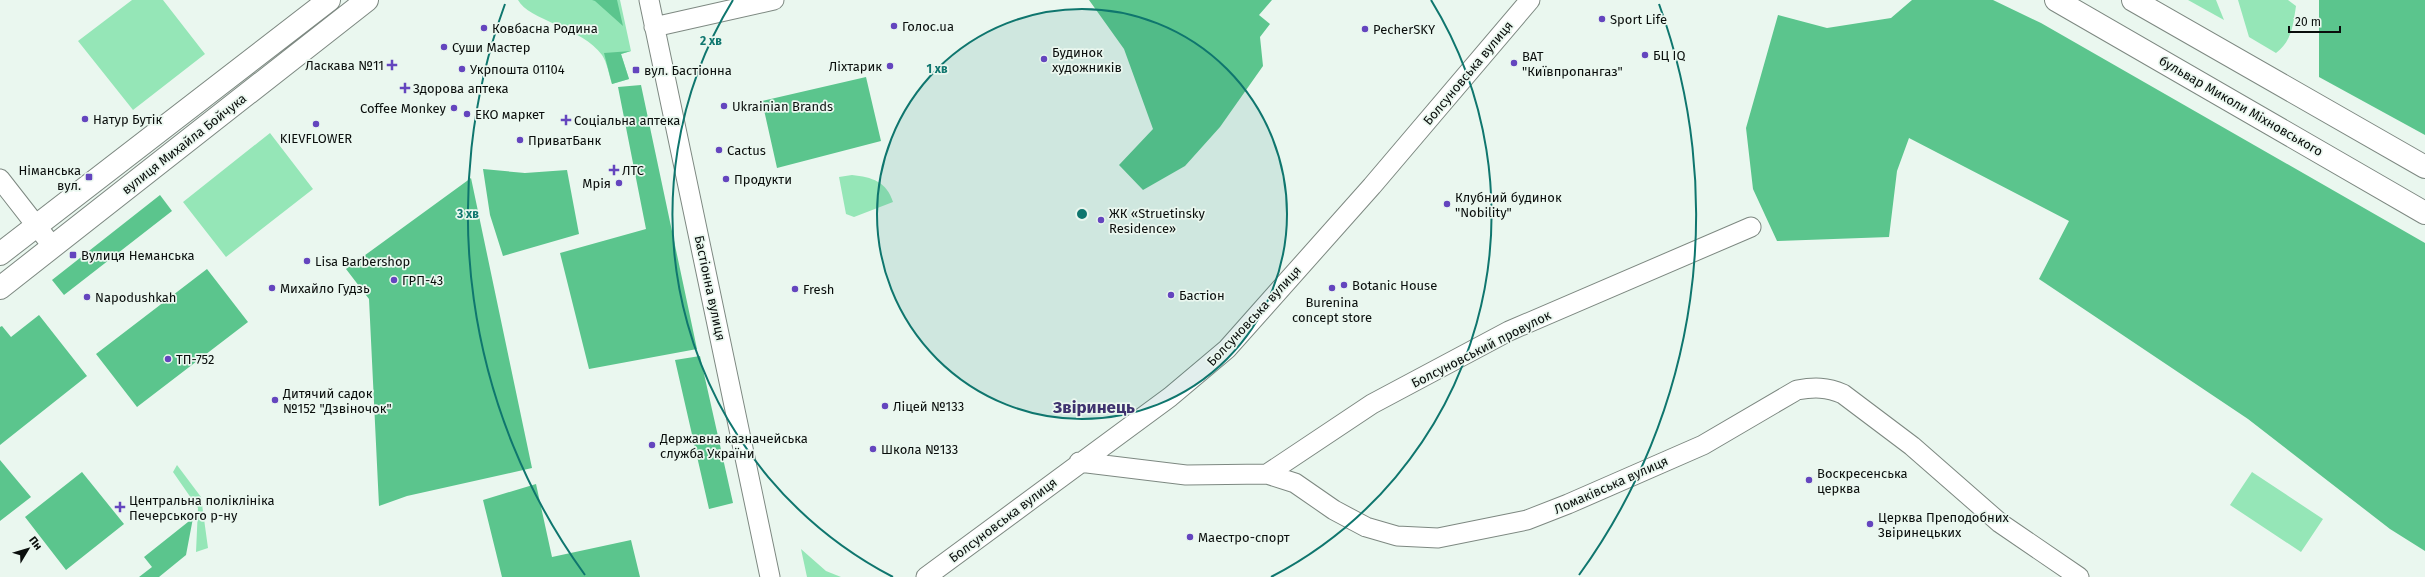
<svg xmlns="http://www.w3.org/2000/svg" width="2425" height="577" font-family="'Fira Sans',sans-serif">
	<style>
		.green { fill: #95e6b7 }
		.forest { fill: #5bc58d }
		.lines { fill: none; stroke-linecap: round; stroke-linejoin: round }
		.minor-casing { stroke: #7d8881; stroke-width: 21 }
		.major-casing { stroke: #7d8881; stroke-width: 24 }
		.highway-casing { stroke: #7d8881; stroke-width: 24 }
		.minor { stroke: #fff; stroke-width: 19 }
		.major { stroke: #fff; stroke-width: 22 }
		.highway { stroke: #fff; stroke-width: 22 }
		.ring { fill: none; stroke: #0f766e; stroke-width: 2 }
		.poi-dot { fill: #6445be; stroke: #eaf7ef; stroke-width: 1.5 }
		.labels { text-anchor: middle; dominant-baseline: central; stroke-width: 3.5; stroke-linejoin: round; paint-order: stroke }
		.poi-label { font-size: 13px; fill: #0a0e0c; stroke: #eaf7ef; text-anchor: start }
		.street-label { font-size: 13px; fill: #0a0e0c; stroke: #eaf7ef }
		.district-label { font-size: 17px; font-weight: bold; fill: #3e326e; stroke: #eaf7ef }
		.centre { fill: #0f766e; stroke: #eaf7ef; stroke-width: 2 }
		.ring-label { font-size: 12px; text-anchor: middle; font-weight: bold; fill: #0f766e; stroke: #eaf7ef; stroke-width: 3.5; stroke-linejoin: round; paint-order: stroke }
	</style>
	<rect width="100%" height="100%" fill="#eaf7ef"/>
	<path class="green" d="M 132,0 L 163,0 L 205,54 L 133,110 L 78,41 Z
		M 518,0 L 620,0 L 631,51 L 621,54 L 629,79 L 612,84 C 609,75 607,62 602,55 C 583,28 528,20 518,0 Z
		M 2188,0 L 2216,0 L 2224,20 Z
		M 2238,0 L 2288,0 L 2296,6 C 2293,25 2292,41 2276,53 L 2249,37 Z
		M 270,133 L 313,189 L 226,257 L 183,202 Z
		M 852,175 C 872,177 887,182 893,202 L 854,217 L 846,214 L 839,177 Z
		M 177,465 L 201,497 L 208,548 L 196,552 L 198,508 L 173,472 Z
		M 2252,472 L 2323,519 L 2301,552 L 2230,505 Z
		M 801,549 L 826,571 L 841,577 L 807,577 Z"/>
	<path class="forest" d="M 592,0 L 617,0 L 623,26 L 595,1 Z
		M 1089,0 L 1272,0 L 1259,15 L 1270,24 L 1260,37 L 1263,66 L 1220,127 L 1185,166 L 1143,190 L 1119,165 L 1153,129 L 1124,49 Z
		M 1912,0 L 1993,0 L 2041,23 L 2425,243 L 2425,551 L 2390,529 L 2248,419 L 2039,279 L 2069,221 L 1909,138 L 1897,171 L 1889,237 L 1777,241 L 1753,189 L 1746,128 L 1778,15 L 1827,28 L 1891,18 Z
		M 2319,0 L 2425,0 L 2425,135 L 2319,77 Z
		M 631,51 L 621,54 L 629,79 L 612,84 L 604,53 Z
		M 866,77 L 881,141 L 777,168 L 762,101 Z
		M 641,85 L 697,349 L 589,369 L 560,253 L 646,229 L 618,87 Z
		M 483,169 L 525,173 L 567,170 L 579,234 L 503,256 L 490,215 Z
		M 471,178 L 532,468 L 407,496 L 379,506 L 369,299 L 346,269 Z
		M 160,195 L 172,211 L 64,295 L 52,280 Z
		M 207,269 L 248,322 L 137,407 L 96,354 Z
		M 39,315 L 87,376 L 0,445 L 0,327 L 2,326 L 11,337 Z
		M 700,356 L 733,503 L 709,509 L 675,360 Z
		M 0,460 L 31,497 L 0,521 Z
		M 82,472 L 124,524 L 66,570 L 25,517 Z
		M 536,484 L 552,557 L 631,540 L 640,577 L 502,577 L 483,500 Z
		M 193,518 L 186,555 L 159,577 L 139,577 L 152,567 L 144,557 Z"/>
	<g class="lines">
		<defs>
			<path id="minor" d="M 649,0 L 770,577
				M 654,27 L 774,0
				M 0,179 L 53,247
				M 1079,462 L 1186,475 L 1267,474 L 1295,483 L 1334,510 L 1366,527 L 1397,536 L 1438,538 L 1527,520 L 1568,504 L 1703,445 L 1797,390 C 1814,387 1827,387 1843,394 L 1912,446 L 2000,523 L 2079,577
				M 1267,474 L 1372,404 L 1509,331 L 1751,227
				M 926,577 L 1170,397 L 1227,349 L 1372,186 L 1530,0"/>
			<path id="major" d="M 0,254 L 329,0
				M 0,288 L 367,0"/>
			<path id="highway" d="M 2056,0 L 2425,213
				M 2133,0 L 2425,167"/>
		</defs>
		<use href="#minor" class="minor-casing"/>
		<use href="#major" class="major-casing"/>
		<use href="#highway" class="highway-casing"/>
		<use href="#minor" class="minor"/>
		<use href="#major" class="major"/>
		<use href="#highway" class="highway"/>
	</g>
	<circle cx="1082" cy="214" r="205" fill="#0f766e" fill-opacity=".12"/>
	<g class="ring">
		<circle cx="1082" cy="214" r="205"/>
		<path d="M893 577A409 409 0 0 1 733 0M1431 0A409 409 0 0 1 1271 577"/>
		<path d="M585 575A614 614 0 0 1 505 4M1659 4A614 614 0 0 1 1579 575"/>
	</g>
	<g class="poi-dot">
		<circle cx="1602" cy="19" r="4"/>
		<circle cx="894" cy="26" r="4"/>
		<circle cx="484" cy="28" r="4"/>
		<circle cx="1365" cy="29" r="4"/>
		<circle cx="444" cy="47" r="4"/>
		<circle cx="1645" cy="55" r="4"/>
		<circle cx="1044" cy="59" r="4"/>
		<circle cx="1514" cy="63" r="4"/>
		<path d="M390 59h4v4h4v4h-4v4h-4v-4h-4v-4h4z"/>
		<circle cx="890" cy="66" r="4"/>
		<circle cx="462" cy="69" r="4"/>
		<rect x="632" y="66" width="8" height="8" rx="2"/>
		<path d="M403 82h4v4h4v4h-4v4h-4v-4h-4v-4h4z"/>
		<circle cx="724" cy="106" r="4"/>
		<circle cx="454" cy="108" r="4"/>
		<circle cx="467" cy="114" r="4"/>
		<circle cx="85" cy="119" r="4"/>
		<path d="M564 114h4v4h4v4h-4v4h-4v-4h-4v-4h4z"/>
		<circle cx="316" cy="124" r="4"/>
		<circle cx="520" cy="140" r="4"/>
		<circle cx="719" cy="150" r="4"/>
		<path d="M612 164h4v4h4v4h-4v4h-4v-4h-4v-4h4z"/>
		<rect x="85" y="173" width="8" height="8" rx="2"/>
		<circle cx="726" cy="179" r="4"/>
		<circle cx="619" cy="183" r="4"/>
		<circle cx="1447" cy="204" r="4"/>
		<circle cx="1101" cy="220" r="4"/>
		<rect x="69" y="251" width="8" height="8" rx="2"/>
		<circle cx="307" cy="261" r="4"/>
		<circle cx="394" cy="280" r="4"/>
		<circle cx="1344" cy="285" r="4"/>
		<circle cx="272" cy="288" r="4"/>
		<circle cx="1332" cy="288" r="4"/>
		<circle cx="795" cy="289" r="4"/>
		<circle cx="1171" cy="295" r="4"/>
		<circle cx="87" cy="297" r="4"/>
		<circle cx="168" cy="359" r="4"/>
		<circle cx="275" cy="400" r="4"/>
		<circle cx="885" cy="406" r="4"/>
		<circle cx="652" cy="445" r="4"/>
		<circle cx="873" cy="449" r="4"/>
		<circle cx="1809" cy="480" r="4"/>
		<path d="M118 501h4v4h4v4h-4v4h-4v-4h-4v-4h4z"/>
		<circle cx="1870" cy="524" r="4"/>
		<circle cx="1190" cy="537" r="4"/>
	</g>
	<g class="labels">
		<g class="poi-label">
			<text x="1610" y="19">Sport Life</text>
			<text x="902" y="26">Голос.ua</text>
			<text x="492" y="28">Ковбасна Родина</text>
			<text x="1373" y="29">PecherSKY</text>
			<text x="452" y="47">Суши Мастер</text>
			<text x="1052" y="52">Будинок<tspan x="1052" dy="15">художників</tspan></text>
			<text x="1653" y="55">БЦ IQ</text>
			<text x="1522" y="56">ВАТ<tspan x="1522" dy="15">"Київпропангаз"</tspan></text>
			<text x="384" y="65" text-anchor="end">Ласкава №11</text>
			<text x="882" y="66" text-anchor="end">Ліхтарик</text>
			<text x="470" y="69">Укрпошта 01104</text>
			<text x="644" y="70">вул. Бастіонна</text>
			<text x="413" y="88">Здорова аптека</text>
			<text x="732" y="106">Ukrainian Brands</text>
			<text x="446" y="108" text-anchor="end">Coffee Monkey</text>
			<text x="475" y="114">ЕКО маркет</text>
			<text x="93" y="119">Натур Бутік</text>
			<text x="574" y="120">Соціальна аптека</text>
			<text x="316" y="138" text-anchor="middle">KIEVFLOWER</text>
			<text x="528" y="140">ПриватБанк</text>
			<text x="727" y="150">Cactus</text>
			<text x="81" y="170" text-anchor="end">Німанська<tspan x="81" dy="15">вул.</tspan></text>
			<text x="622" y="170">ЛТС</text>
			<text x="734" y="179">Продукти</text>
			<text x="611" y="183" text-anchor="end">Мрія</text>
			<text x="1455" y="197">Клубний будинок<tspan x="1455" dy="15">"Nobility"</tspan></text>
			<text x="1109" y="213">ЖК «Struetinsky<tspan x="1109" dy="15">Residence»</tspan></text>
			<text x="81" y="255">Вулиця Неманська</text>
			<text x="315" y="261">Lisa Barbershop</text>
			<text x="402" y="280">ГРП-43</text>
			<text x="1352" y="285">Botanic House</text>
			<text x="280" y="288">Михайло Гудзь</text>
			<text x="803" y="289">Fresh</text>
			<text x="1179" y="295">Бастіон</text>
			<text x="95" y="297">Napodushkah</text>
			<text x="1332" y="302" text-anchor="middle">Burenina<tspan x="1332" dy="15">concept store</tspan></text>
			<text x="176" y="359">ТП-752</text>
			<text x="283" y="393">Дитячий садок<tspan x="283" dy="15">№152 "Дзвіночок"</tspan></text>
			<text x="893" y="406">Ліцей №133</text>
			<text x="660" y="438">Державна казначейська<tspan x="660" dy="15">служба України</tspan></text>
			<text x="881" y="449">Школа №133</text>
			<text x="1817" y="473">Воскресенська<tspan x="1817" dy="15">церква</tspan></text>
			<text x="129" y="500">Центральна поліклініка<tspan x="129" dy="15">Печерського р-ну</tspan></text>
			<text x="1878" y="517">Церква Преподобних<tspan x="1878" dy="15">Звіринецьких</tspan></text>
			<text x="1198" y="537">Маестро-спорт</text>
		</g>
		<g class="street-label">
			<text transform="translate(1468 73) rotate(-50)">Болсуновська вулиця</text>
			<text transform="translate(2241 106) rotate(30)">бульвар Миколи Міхновського</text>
			<text transform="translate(184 144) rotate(-38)">вулиця Михайла Бойчука</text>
			<text transform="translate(710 288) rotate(78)">Бастіонна вулиця</text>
			<text transform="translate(1254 316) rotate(-47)">Болсуновська вулиця</text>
			<text transform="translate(1481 349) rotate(-27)">Болсуновський провулок</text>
			<text transform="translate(1611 485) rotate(-24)">Ломаківська вулиця</text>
			<text transform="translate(1003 520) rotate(-37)">Болсуновська вулиця</text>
		</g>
		<g class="district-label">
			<text x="1094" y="407">Звіринець</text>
		</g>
	</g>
	<circle cx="1082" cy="214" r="6" class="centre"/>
	<g class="ring-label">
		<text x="711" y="45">2 хв</text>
		<text x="937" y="73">1 хв</text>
		<text x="468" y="218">3 хв</text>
	</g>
	<g transform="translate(28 549) rotate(52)" stroke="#eaf7ef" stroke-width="3" paint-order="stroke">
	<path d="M0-3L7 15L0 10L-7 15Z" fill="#0a0e0c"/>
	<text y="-6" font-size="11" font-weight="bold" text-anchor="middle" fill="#0a0e0c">Пн</text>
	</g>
	<path d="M2289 26v6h51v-6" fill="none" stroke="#0a0e0c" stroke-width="2"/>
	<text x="2295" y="26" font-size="12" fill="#0a0e0c" stroke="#eaf7ef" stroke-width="3" paint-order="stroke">20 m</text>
</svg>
